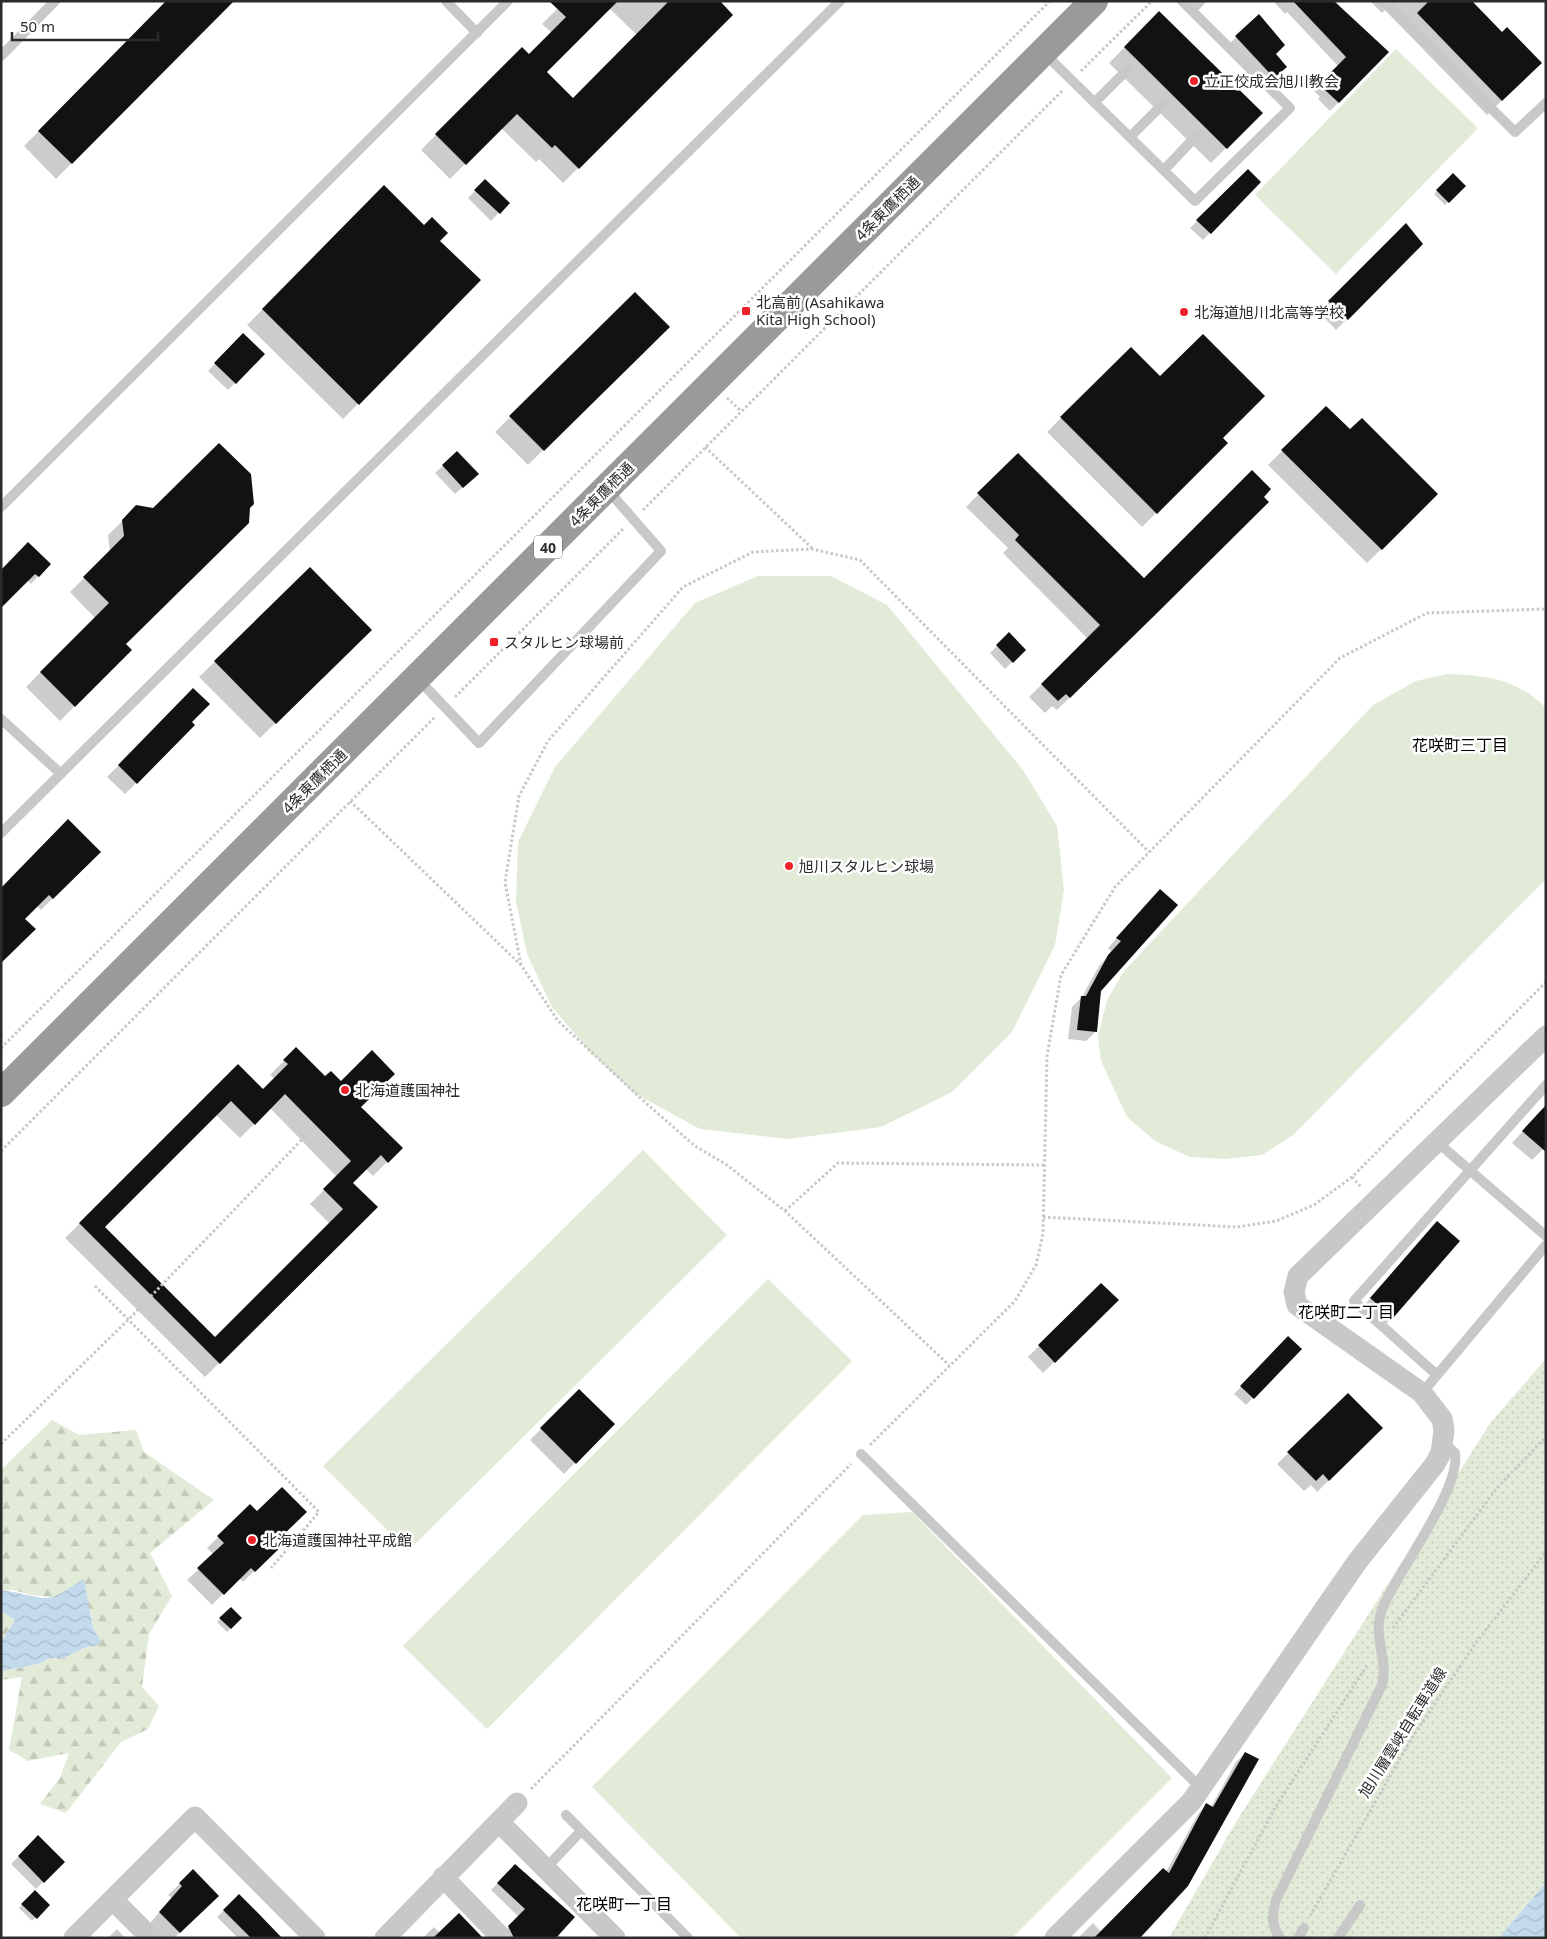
<svg xmlns="http://www.w3.org/2000/svg" width="1547" height="1939" font-family="'Noto Sans','Noto Sans JP',sans-serif">
	<style>
		.grass { fill: url(#grass-dots) }
		.forest { fill: url(#forest-firs) }
		.pitch { fill: #e1ebd7 }
		.water { fill: url(#water-waves) }
		.shadow { fill: #0003; fill-rule: evenodd }
		.building { fill: #121212; fill-rule: evenodd }
		.lines { fill: none; stroke-linecap: round; stroke-linejoin: round }
		.path { stroke: #c8c8c8; stroke-width: 3; stroke-dasharray: 2.5 2.5; stroke-linecap: butt }
		.service { stroke: #c8c8c8; stroke-width: 10 }
		.minor { stroke: #c8c8c8; stroke-width: 21 }
		.trunk { stroke: #9a9a9a; stroke-width: 28 }
		.poi-dot { fill: #ee2228; stroke: #fff; stroke-width: 2 }
		.labels { text-anchor: middle; dominant-baseline: central; stroke-width: 5; stroke-linejoin: round; paint-order: stroke }
		.shield { fill: #fff; stroke: #6b6b6b; stroke-width: 1 }
		.shield-label { font-size: 14px; font-weight: bold; fill: #2b2b2b }
		.poi-label { font-size: 15px; fill: #2b2b2b; stroke: #fff; text-anchor: start }
		.street-label { font-size: 15px; fill: #2b2b2b; stroke: #fff }
		.neighbourhood-label { font-size: 16px; fill: #000; stroke: #fff }
	</style>
	<defs>
		<pattern id="grass-dots" width="8" height="8" patternUnits="userSpaceOnUse" patternTransform="scale(1.25)"><rect width="8" height="8" fill="#e1ebd7"/><path d="M2 2h.1M6 6h.1" fill="none" stroke="#c1cab9" stroke-width="1.8" stroke-linecap="round"/></pattern>
		<pattern id="forest-firs" width="22" height="20" patternUnits="userSpaceOnUse" patternTransform="scale(1.25)"><rect width="22" height="20" fill="#e1ebd7"/><path d="M5 1l3.5 6h-7zM16 11l3.5 6h-7z" fill="#c1cab9"/></pattern>
		<pattern id="water-waves" width="16" height="10" patternUnits="userSpaceOnUse" patternTransform="scale(1.25)"><rect width="16" height="10" fill="#c2daec"/><path d="M0 5q4-4 8 0t8 0" fill="none" stroke="#a7bbcb"/></pattern>
	</defs>
	<rect width="100%" height="100%" fill="#fff"/>
	<path class="grass" d="M 1546,1359 L 1546,1882 L 1499,1938 L 1169,1938 L 1236,1822 L 1491,1422 Z"/>
	<path class="forest" d="M 52,1420 L 79,1435 L 136,1430 L 144,1452 L 214,1500 L 150,1553 L 172,1596 L 149,1634 L 142,1687 L 159,1706 L 148,1729 L 121,1742 L 66,1813 L 40,1804 L 60,1778 L 69,1753 L 28,1761 L 9,1750 L 22,1677 L 1,1680 L 1,1671 L 38,1664 L 50,1658 L 64,1658 L 86,1647 L 96,1646 L 100,1641 L 93,1628 L 91,1612 L 51,1597 L 31,1595 L 13,1590 L 1,1591 L 1,1470 Z
		M 1,1611 L 15,1620 L 1,1642 Z"/>
	<path class="pitch" d="M 1396,49 L 1478,128 L 1336,274 L 1255,195 Z
		M 758,576 L 831,576 L 887,605 L 1023,770 L 1057,826 L 1064,890 L 1055,945 L 1012,1032 L 952,1092 L 881,1127 L 788,1139 L 700,1129 L 634,1093 L 591,1053 L 552,1007 L 527,954 L 516,901 L 518,842 L 555,767 L 695,603 Z
		M 1447,674 C 1485,675 1518,679 1546,708 L 1546,879 L 1293,1135 L 1262,1155 L 1225,1159 L 1190,1157 L 1155,1141 L 1127,1117 L 1101,1061 L 1098,1036 L 1107,1000 L 1124,971 L 1373,705 L 1416,681 Z
		M 643,1150 L 727,1235 L 408,1551 L 323,1466 Z
		M 768,1279 L 852,1361 L 487,1729 L 403,1646 Z
		M 912,1512 L 1172,1778 L 1012,1938 L 741,1938 L 592,1787 L 863,1515 Z"/>
	<path class="water" d="M 84,1579 L 93,1628 L 101,1642 L 96,1646 L 86,1647 L 64,1658 L 50,1658 L 38,1664 L 1,1671 L 1,1642 L 15,1620 L 1,1611 L 1,1591 C 18,1590 37,1601 53,1597 C 63,1593 74,1585 84,1579 Z
		M 1546,1882 L 1546,1938 L 1499,1938 Z"/>
	<path class="shadow" d="M 168,1 L 233,1 L 56,179 L 24,146 Z
		M 565,1 L 718,1 L 732,15 L 563,183 L 539,159 L 536,162 L 501,128 L 450,179 L 421,150 L 522,48 L 529,56 L 552,33 L 542,24 ZM 609,8 L 638,36 L 573,100 L 545,72 Z
		M 1183,1 L 1207,1 L 1195,14 Z
		M 1275,1 L 1333,1 L 1388,52 L 1330,111 L 1318,99 L 1320,97 L 1314,91 L 1338,66 L 1287,12 L 1285,14 L 1275,3 Z
		M 1370,1 L 1470,1 L 1502,34 L 1540,63 L 1487,115 L 1385,10 L 1382,13 Z
		M 1159,13 L 1261,113 L 1211,163 L 1109,63 Z
		M 1259,16 L 1274,54 L 1279,73 L 1267,84 L 1230,43 Z
		M 1248,171 L 1259,182 L 1203,240 L 1190,228 Z
		M 1453,175 L 1464,186 L 1445,205 L 1434,194 Z
		M 485,181 L 508,203 L 491,221 L 468,198 Z
		M 384,187 L 479,280 L 343,419 L 247,325 Z
		M 1406,224 L 1422,244 L 1336,330 L 1319,312 Z
		M 635,294 L 668,327 L 528,465 L 495,432 Z
		M 243,335 L 263,354 L 228,390 L 208,371 Z
		M 1131,348 L 1226,443 L 1142,527 L 1047,432 Z
		M 1326,407 L 1350,431 L 1437,494 L 1367,563 L 1268,465 Z
		M 457,453 L 470,481 L 455,494 L 435,473 Z
		M 1018,455 L 1144,580 L 1262,497 L 1255,514 L 1057,710 L 1052,706 L 1045,713 L 1029,697 L 1088,639 L 1003,553 L 1008,548 L 966,507 Z
		M 137,507 L 124,644 L 130,650 L 60,721 L 26,687 L 95,618 L 70,592 L 110,552 L 108,535 Z
		M 49,564 L 31,584 L 27,580 L 1,571 Z
		M 310,569 L 370,630 L 260,738 L 199,677 Z
		M 1009,634 L 1024,650 L 1005,669 L 990,653 Z
		M 193,690 L 190,722 L 194,725 L 125,794 L 107,777 Z
		M 68,820 L 99,852 L 41,910 L 37,906 L 24,919 L 1,962 L 12,880 L 10,878 Z
		M 1150,900 L 1100,990 L 1095,1032 L 1086,1041 L 1068,1039 L 1072,1007 L 1082,997 L 1099,966 L 1112,952 L 1108,948 Z
		M 296,1049 L 401,1148 L 373,1176 L 366,1169 L 351,1183 L 376,1207 L 205,1377 L 65,1238 L 238,1066 L 263,1091 L 275,1079 L 270,1075 ZM 270,1108 L 337,1177 L 310,1204 L 330,1224 L 215,1339 L 103,1227 L 216,1115 L 240,1138 Z
		M 1546,1106 L 1546,1146 L 1532,1160 L 1512,1143 Z
		M 1437,1222 L 1392,1317 L 1381,1329 L 1360,1310 Z
		M 1101,1284 L 1117,1300 L 1043,1373 L 1028,1357 Z
		M 1288,1338 L 1300,1349 L 1246,1405 L 1234,1394 Z
		M 579,1391 L 613,1424 L 564,1474 L 530,1440 Z
		M 1348,1394 L 1382,1428 L 1317,1492 L 1311,1485 L 1304,1491 L 1277,1464 Z
		M 250,1506 L 284,1542 L 243,1582 L 239,1578 L 212,1605 L 187,1580 L 214,1555 L 207,1548 Z
		M 231,1609 L 240,1618 L 227,1632 L 217,1622 Z
		M 1245,1753 L 1138,1938 L 1078,1938 L 1093,1923 L 1101,1932 L 1166,1872 L 1198,1814 L 1206,1805 L 1211,1807 L 1236,1762 Z
		M 38,1837 L 63,1862 L 36,1889 L 11,1864 Z
		M 515,1865 L 558,1934 L 562,1938 L 513,1938 L 506,1930 L 519,1917 L 491,1890 Z
		M 193,1871 L 206,1907 L 174,1938 L 162,1938 L 149,1924 L 172,1898 L 168,1895 Z
		M 35,1892 L 49,1905 L 32,1921 L 19,1908 Z
		M 239,1896 L 279,1938 L 238,1938 L 217,1917 Z
		M 434,1927 L 440,1933 L 482,1938 L 423,1938 Z
		M 117,1929 L 125,1938 L 108,1938 Z"/>
	<path class="building" d="M 166,1 L 234,1 L 72,164 L 38,131 Z
		M 549,1 L 618,1 L 547,72 L 573,98 L 669,1 L 720,1 L 733,15 L 579,169 L 555,145 L 552,148 L 517,114 L 466,165 L 435,134 L 522,47 L 529,54 L 566,17 Z
		M 1293,1 L 1334,1 L 1389,52 L 1339,103 L 1325,90 L 1327,88 L 1321,82 L 1346,57 Z
		M 1429,1 L 1472,1 L 1502,32 L 1507,27 L 1542,63 L 1502,101 L 1417,13 Z
		M 1159,11 L 1263,113 L 1227,149 L 1124,47 Z
		M 1259,14 L 1285,45 L 1276,54 L 1287,67 L 1274,78 L 1235,36 Z
		M 1248,169 L 1261,182 L 1211,234 L 1196,220 Z
		M 1453,173 L 1466,186 L 1449,203 L 1436,190 Z
		M 485,179 L 510,203 L 500,214 L 474,190 Z
		M 384,185 L 424,225 L 432,217 L 448,233 L 440,241 L 481,280 L 359,405 L 262,309 Z
		M 1406,223 L 1423,244 L 1348,320 L 1328,301 Z
		M 635,292 L 670,327 L 544,451 L 509,416 Z
		M 243,333 L 265,354 L 236,384 L 214,363 Z
		M 1203,334 L 1265,396 L 1223,438 L 1228,443 L 1157,514 L 1060,417 L 1131,347 L 1160,376 Z
		M 1326,406 L 1350,429 L 1362,418 L 1438,494 L 1382,550 L 1281,450 Z
		M 219,443 L 251,474 L 254,504 L 250,508 L 249,523 L 126,644 L 132,650 L 75,707 L 40,672 L 109,603 L 83,577 L 124,536 L 122,520 L 136,505 L 153,508 Z
		M 457,451 L 479,474 L 463,488 L 442,465 Z
		M 1018,453 L 1144,578 L 1252,470 L 1271,489 L 1264,497 L 1269,502 L 1153,617 L 1070,698 L 1066,694 L 1058,701 L 1041,684 L 1100,625 L 1015,540 L 1019,535 L 977,493 Z
		M 28,542 L 51,564 L 39,577 L 35,574 L 1,608 L 1,570 Z
		M 310,567 L 372,630 L 276,724 L 214,661 Z
		M 1009,632 L 1026,650 L 1013,663 L 996,645 Z
		M 193,688 L 210,704 L 192,722 L 195,725 L 137,784 L 118,765 Z
		M 68,819 L 101,852 L 53,899 L 49,895 L 25,919 L 36,929 L 1,963 L 1,888 Z
		M 1160,889 L 1178,905 L 1101,991 L 1097,1032 L 1077,1030 L 1081,996 L 1086,996 L 1108,955 L 1121,941 L 1116,938 Z
		M 296,1047 L 325,1076 L 331,1071 L 341,1081 L 372,1050 L 395,1074 L 361,1107 L 403,1148 L 388,1163 L 381,1155 L 353,1183 L 378,1207 L 220,1364 L 79,1223 L 238,1064 L 263,1089 L 288,1064 L 283,1060 ZM 285,1094 L 351,1161 L 323,1189 L 343,1209 L 215,1337 L 105,1227 L 231,1101 L 255,1125 Z
		M 1546,1105 L 1546,1152 L 1522,1131 Z
		M 1437,1221 L 1460,1241 L 1393,1318 L 1370,1298 Z
		M 1101,1283 L 1119,1300 L 1055,1363 L 1038,1345 Z
		M 1288,1336 L 1302,1349 L 1254,1399 L 1240,1386 Z
		M 579,1389 L 615,1424 L 576,1464 L 540,1428 Z
		M 1348,1393 L 1383,1428 L 1329,1481 L 1323,1474 L 1316,1481 L 1287,1452 Z
		M 282,1487 L 307,1512 L 281,1537 L 286,1542 L 255,1572 L 251,1568 L 224,1595 L 197,1568 L 224,1543 L 217,1536 L 250,1504 L 257,1511 Z
		M 231,1607 L 242,1618 L 231,1629 L 219,1618 Z
		M 1245,1752 L 1259,1759 L 1188,1886 L 1140,1938 L 1094,1938 L 1163,1868 L 1169,1873 L 1206,1803 L 1213,1807 Z
		M 38,1835 L 65,1862 L 44,1883 L 18,1856 Z
		M 515,1864 L 575,1917 L 556,1938 L 514,1938 L 508,1926 L 525,1909 L 497,1883 Z
		M 193,1869 L 219,1896 L 180,1933 L 159,1912 L 182,1886 L 179,1883 Z
		M 35,1890 L 50,1905 L 37,1919 L 21,1904 Z
		M 239,1894 L 258,1913 L 282,1938 L 251,1938 L 223,1910 Z
		M 459,1913 L 483,1938 L 433,1938 Z"/>
	<g class="lines">
		<path class="path" d="M 1081,71 L 1152,1
			M 727,398 L 741,411
			M 705,447 L 812,548
			M 643,510 L 1063,90
			M 455,697 L 624,528
			M 350,801 L 521,965 L 558,1021 L 647,1104 L 695,1146 L 727,1165 L 785,1211 L 949,1365
			M 521,965 L 505,882 L 519,796 L 548,741 L 683,587 L 753,552 L 812,549 L 860,560 L 1149,852
			M 1,1048 L 1050,1
			M 1,1151 L 435,717
			M 1352,1177 L 1361,1187
			M 785,1211 L 838,1163 L 1046,1165
			M 1043,1217 L 1237,1227 L 1276,1221 L 1314,1205 L 1352,1177 L 1546,982
			M 95,1286 L 319,1512 L 271,1568
			M 1,1444 L 129,1319 L 316,1125
			M 870,1445 L 1015,1301 L 1036,1265 L 1043,1234 L 1047,1056 L 1061,975 L 1115,887 L 1340,658 L 1427,613 L 1546,609
			M 1393,1628 L 1497,1488 L 1546,1437
			M 531,1789 L 851,1464
			M 1310,1916 L 1412,1738 L 1475,1644 L 1546,1552
			M 1205,1938 L 1276,1806 L 1368,1664"/>
		<path class="service" d="M 446,1 L 477,33
			M 1383,1 L 1515,132 L 1546,103
			M 1044,53 L 1195,201 L 1290,108 L 1182,1
			M 1,56 L 55,1
			M 1095,102 L 1128,69
			M 1130,137 L 1165,102
			M 1164,170 L 1198,134
			M 1,507 L 508,1
			M 418,679 L 479,743 L 661,551 L 607,489
			M 1,719 L 61,774
			M 1,833 L 840,1
			M 1437,1142 L 1546,1236
			M 1437,1375 L 1354,1301 L 1546,1085
			M 1422,1393 L 1546,1245
			M 861,1454 L 1201,1788
			M 566,1815 L 688,1938
			M 546,1868 L 581,1831
			M 1280,1938 C 1271,1925 1272,1914 1276,1900 L 1382,1685 C 1389,1661 1371,1634 1383,1607 C 1398,1571 1461,1489 1455,1453 L 1443,1442
			M 1298,1938 L 1304,1928
			M 1338,1938 L 1360,1905"/>
		<path class="minor" d="M 499,1822 L 615,1938
			M 443,1877 L 502,1938
			M 113,1900 L 151,1938
			M 74,1938 L 195,1817 L 315,1938
			M 385,1938 L 517,1803
			M 1055,1938 L 1191,1802 L 1357,1562 L 1435,1464 L 1441,1453 L 1444,1430 L 1442,1419 L 1422,1393 L 1297,1305 L 1294,1292 L 1298,1276 L 1546,1036"/>
		<path class="trunk" d="M 1,1093 L 1094,1"/>
	</g>
	<g class="poi-dot">
		<circle cx="1194" cy="81" r="5"/>
		<rect x="741" y="306" width="10" height="10" rx="2.5"/>
		<circle cx="1184" cy="312" r="5"/>
		<rect x="489" y="637" width="10" height="10" rx="2.5"/>
		<circle cx="789" cy="866" r="5"/>
		<circle cx="345" cy="1090" r="5"/>
		<circle cx="252" cy="1540" r="5"/>
	</g>
	<g class="labels">
		<rect class="shield" x="534" y="535.5" width="28" height="23" rx="4"/>
		<g class="shield-label">
			<text x="548" y="547">40</text>
		</g>
		<g class="poi-label">
			<text x="1204" y="81">立正佼成会旭川教会</text>
			<text x="756" y="302">北高前 (Asahikawa<tspan x="756" dy="17">Kita High School)</tspan></text>
			<text x="1194" y="312">北海道旭川北高等学校</text>
			<text x="504" y="642">スタルヒン球場前</text>
			<text x="799" y="866">旭川スタルヒン球場</text>
			<text x="355" y="1090">北海道護国神社</text>
			<text x="262" y="1540">北海道護国神社平成館</text>
		</g>
		<g class="street-label">
			<text transform="translate(887 208) rotate(-45)">4条東鷹栖通</text>
			<text transform="translate(601 494) rotate(-45)">4条東鷹栖通</text>
			<text transform="translate(314 781) rotate(-45)">4条東鷹栖通</text>
			<text transform="translate(1402 1732) rotate(-58)">旭川層雲峡自転車道線</text>
		</g>
		<g class="neighbourhood-label">
			<text x="1460" y="745">花咲町三丁目</text>
			<text x="1346" y="1312">花咲町二丁目</text>
			<text x="624" y="1904">花咲町一丁目</text>
		</g>
	</g>
	<rect width="1547" height="1939" fill="none" stroke="#2b2b2b" stroke-width="5"/>
	<path d="M12 32v8h146v-8" fill="none" stroke="#2b2b2b" stroke-width="2.5"/>
	<text x="20" y="32" font-size="15" fill="#2b2b2b" stroke="#ffffff" stroke-width="4" paint-order="stroke">50 m</text>
</svg>
